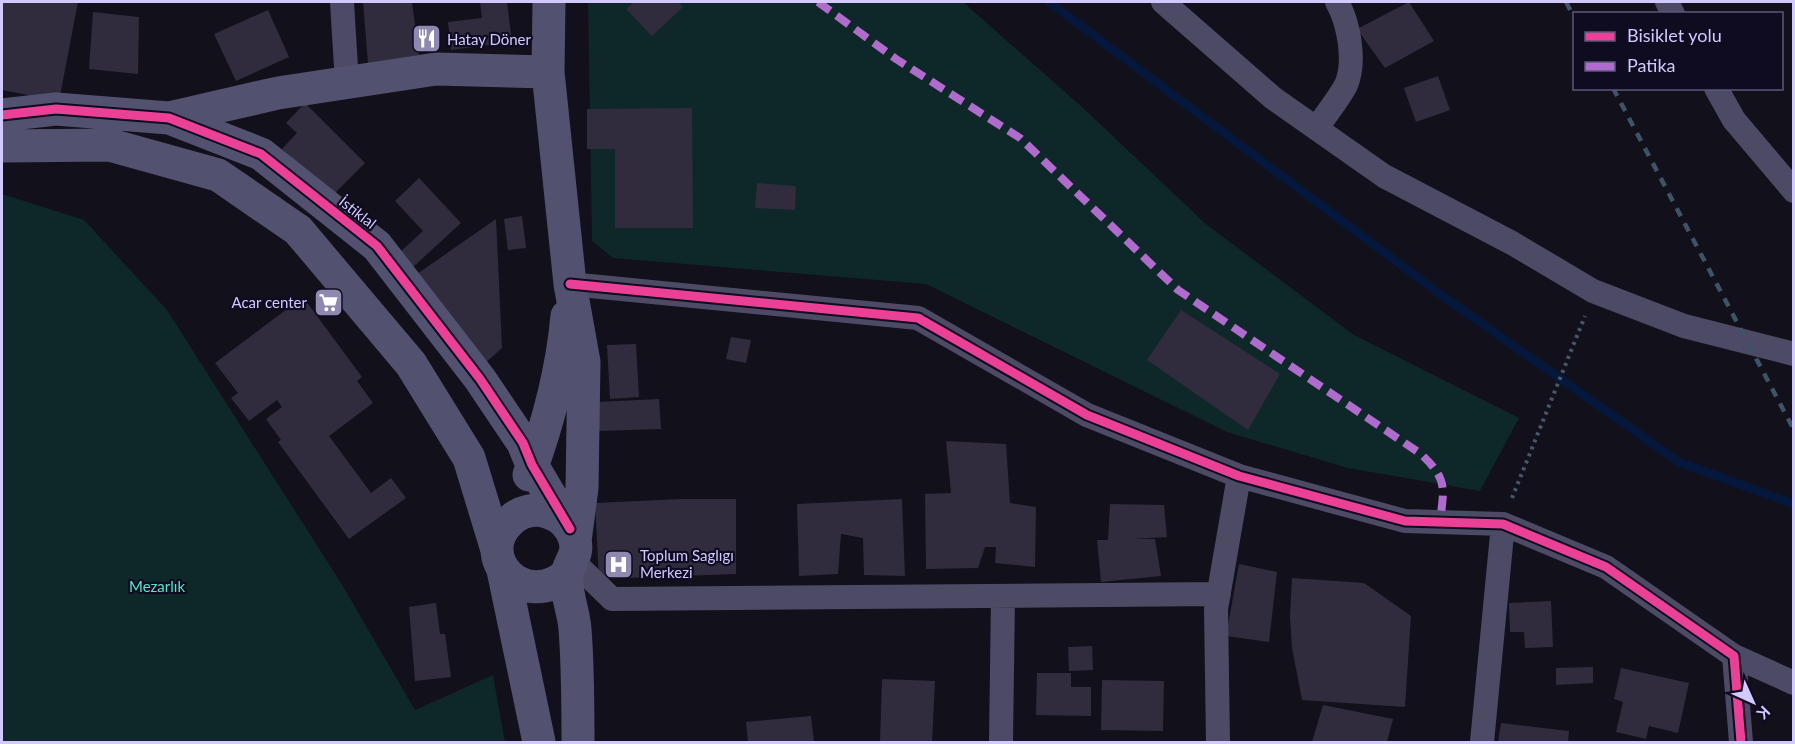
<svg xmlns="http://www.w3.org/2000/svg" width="1795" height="744" font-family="Lato,sans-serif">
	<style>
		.green { fill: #0e2729 }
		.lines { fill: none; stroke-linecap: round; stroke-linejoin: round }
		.stream { stroke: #06173c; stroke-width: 9 }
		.building { fill: #302c3e }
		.path { stroke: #485868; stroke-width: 4; stroke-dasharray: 3 4.5; stroke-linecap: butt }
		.street { stroke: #4c4a65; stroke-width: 24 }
		.secondary { stroke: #535170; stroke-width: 33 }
		.rail { stroke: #3f5366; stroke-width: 4.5; stroke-dasharray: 9 8; stroke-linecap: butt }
		.quiet { stroke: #b06ccc; stroke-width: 8; stroke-dasharray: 15 8; stroke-linecap: butt }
		.cycleway-casing { stroke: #0f0b20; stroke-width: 13 }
		.cycleway { stroke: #ea4096; stroke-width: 9 }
		.labels { text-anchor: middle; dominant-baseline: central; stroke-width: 4.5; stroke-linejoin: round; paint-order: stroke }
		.poi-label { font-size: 15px; fill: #d2caff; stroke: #0f0b20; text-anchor: start }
		.street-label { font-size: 15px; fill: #d2caff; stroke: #0f0b20 }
		.park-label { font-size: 15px; fill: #4de8c7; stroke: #0f0b20 }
	</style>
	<rect width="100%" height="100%" fill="#12101b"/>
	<path class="green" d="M 588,2 L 963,2 L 1082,107 L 1206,224 L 1354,335 L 1519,418 L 1480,491 L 1348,468 L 1227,432 L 926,284 L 613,258 L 592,241 Z
		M 2,194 L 84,220 L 167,310 L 341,583 L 415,710 L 493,675 L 505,742 L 2,742 Z"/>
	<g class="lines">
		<path class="stream" d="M 1049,2 L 1440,294 L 1679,462 L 1794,504"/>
	</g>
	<path class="building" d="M 2,2 L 78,2 L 59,101 L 2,90 Z
		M 363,2 L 412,2 L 419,55 L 368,63 Z
		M 480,2 L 507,2 L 512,42 L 451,50 L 448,22 L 482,18 Z
		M 634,2 L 678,2 L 683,7 L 652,36 L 626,9 Z
		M 1409,2 L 1434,41 L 1385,68 L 1357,29 Z
		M 268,10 L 289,57 L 236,81 L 214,34 Z
		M 93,12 L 139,17 L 138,74 L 89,69 Z
		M 1438,76 L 1450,110 L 1416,122 L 1404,88 Z
		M 305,103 L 365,163 L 331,197 L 282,149 L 297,133 L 286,123 Z
		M 692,108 L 693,228 L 615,228 L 615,149 L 587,149 L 587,109 Z
		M 419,178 L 461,223 L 412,268 L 399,253 L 423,231 L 395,201 Z
		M 757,183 L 796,186 L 795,210 L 755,208 Z
		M 522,216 L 526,248 L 508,250 L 504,219 Z
		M 496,219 L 502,348 L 484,364 L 417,274 Z
		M 303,297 L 362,377 L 357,381 L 373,403 L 329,436 L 371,493 L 391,478 L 406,498 L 349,539 L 278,442 L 281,440 L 266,419 L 282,407 L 277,400 L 249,421 L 231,398 L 238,393 L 215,363 Z
		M 1181,310 L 1280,374 L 1248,430 L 1147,360 Z
		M 731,337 L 751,340 L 746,363 L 726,359 Z
		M 636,344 L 639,397 L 610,399 L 607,345 Z
		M 659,399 L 661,429 L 599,431 L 597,402 Z
		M 946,441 L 1006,444 L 1010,503 L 1036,507 L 1035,567 L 995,563 L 996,547 L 985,547 L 978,568 L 926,569 L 925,494 L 951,493 Z
		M 682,499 L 736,499 L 736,574 L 599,579 L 595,503 Z
		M 902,499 L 905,576 L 864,575 L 863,538 L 841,534 L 838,574 L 799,576 L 797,504 Z
		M 1110,504 L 1164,505 L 1167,537 L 1132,539 L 1155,539 L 1161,576 L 1101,582 L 1097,540 L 1108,540 Z
		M 1239,564 L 1277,572 L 1269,642 L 1226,636 Z
		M 1292,578 L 1364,583 L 1411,616 L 1405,707 L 1302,700 L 1292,648 L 1290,617 Z
		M 1551,601 L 1553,647 L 1525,648 L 1524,632 L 1510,632 L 1509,603 Z
		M 436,603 L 440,634 L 445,634 L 451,677 L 415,681 L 409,607 Z
		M 1092,646 L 1093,670 L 1069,671 L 1068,647 Z
		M 1593,667 L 1593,683 L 1556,685 L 1556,668 Z
		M 1621,668 L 1689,683 L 1678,733 L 1649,726 L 1646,739 L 1616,732 L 1623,702 L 1614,699 Z
		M 1037,673 L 1071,673 L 1071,687 L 1091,687 L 1091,716 L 1036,715 Z
		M 882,679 L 935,681 L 932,742 L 880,742 Z
		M 1102,680 L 1164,681 L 1163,731 L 1101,730 Z
		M 1323,705 L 1393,719 L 1387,742 L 1312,742 Z
		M 811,716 L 814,742 L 748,742 L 746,722 Z
		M 1501,723 L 1569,731 L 1568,742 L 1498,742 Z"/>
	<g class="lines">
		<path class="path" d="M 1512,498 L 1585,316"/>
		<path class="street" d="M 342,2 L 347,84
			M 1163,2 L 1273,98 L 1384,176 L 1512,243 L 1593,291 L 1684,326 L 1794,354
			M 1667,2 L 1673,14
			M 1716,88 L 1734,120 L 1794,191
			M 1317,128 C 1326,114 1338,100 1346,85 C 1356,62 1349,23 1337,2
			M 570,284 L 918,318 L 1087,415 L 1239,476 L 1405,521 L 1503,524 L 1606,567 L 1734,656 L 1741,742
			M 574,562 L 612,599 L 1219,594
			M 1734,656 L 1794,683
			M 1001,742 L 1003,596
			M 1218,742 L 1216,609 L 1239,476
			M 1482,742 L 1503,524"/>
		<path class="secondary" d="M 549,2 L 548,72 L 570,284 L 584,362 L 582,488 L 575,541
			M 2,115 L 56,109 L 169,118 L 261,154 L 377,246 L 480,379 L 523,443 L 532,465 L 570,529
			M 169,118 L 278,93 L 436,69 L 548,72
			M 2,146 L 110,145 L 218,175 L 298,230 L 411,364 L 469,458 L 497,550
			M 529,475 C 548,424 562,370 567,316
			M 503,570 L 539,742
			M 567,574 C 525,612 472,557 510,521 C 532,500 567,512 575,540 C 579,556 568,563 567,575 C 565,592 574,612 575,629 C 578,667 578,705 578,742"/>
		<path class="rail" d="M 1566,2 L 1574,17
			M 1613,88 L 1794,430"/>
		<path class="quiet" d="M 818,2 L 896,59 L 1020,138 L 1178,290 L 1421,454 C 1448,480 1444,487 1440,522"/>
		<defs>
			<path id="cycleway" d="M 2,115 L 56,109 L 169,118 L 261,154 L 377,246 L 480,379 L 523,443 L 532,465 L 570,529
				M 570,284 L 918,318 L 1087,415 L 1239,476 L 1405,521 L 1503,524 L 1606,567 L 1734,656 L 1741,742"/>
		</defs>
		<use href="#cycleway" class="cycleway-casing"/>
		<use href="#cycleway" class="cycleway"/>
	</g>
	<defs>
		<symbol id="restaurant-square" viewBox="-11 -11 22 22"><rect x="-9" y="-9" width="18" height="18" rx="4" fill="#8f89af" stroke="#0f0b20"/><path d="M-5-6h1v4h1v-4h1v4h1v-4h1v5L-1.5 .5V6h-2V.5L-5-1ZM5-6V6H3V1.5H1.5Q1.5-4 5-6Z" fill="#fff"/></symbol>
		<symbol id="supermarket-square" viewBox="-11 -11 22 22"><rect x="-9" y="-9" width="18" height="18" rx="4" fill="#8f89af" stroke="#0f0b20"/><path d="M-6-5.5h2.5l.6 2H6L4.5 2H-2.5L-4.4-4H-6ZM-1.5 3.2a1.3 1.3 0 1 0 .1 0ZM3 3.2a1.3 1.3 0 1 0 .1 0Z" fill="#fff"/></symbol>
		<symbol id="hospital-square" viewBox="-11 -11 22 22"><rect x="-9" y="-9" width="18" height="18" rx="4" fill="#8f89af" stroke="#0f0b20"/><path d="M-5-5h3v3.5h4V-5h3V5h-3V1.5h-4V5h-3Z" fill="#fff"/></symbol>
	</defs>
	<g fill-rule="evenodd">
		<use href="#restaurant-square" x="410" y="22" width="33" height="33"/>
		<use href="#supermarket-square" x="312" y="286" width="33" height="33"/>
		<use href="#hospital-square" x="602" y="548" width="33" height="33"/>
	</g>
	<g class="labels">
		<g class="poi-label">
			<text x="447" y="39">Hatay Döner</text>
			<text x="307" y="302" text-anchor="end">Acar center</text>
			<text x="640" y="555">Toplum Saglıgı<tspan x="640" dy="17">Merkezi</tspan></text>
		</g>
		<g class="street-label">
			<text transform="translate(358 212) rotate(38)">İstiklal</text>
		</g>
		<g class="park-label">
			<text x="157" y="586">Mezarlık</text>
		</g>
	</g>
	<rect width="1795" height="744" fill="none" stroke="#d2caff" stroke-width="6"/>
	<rect x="1573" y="12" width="210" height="78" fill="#0f0b20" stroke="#5d5779" stroke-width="1.5"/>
	<rect x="1585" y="32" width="30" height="9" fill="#ea4096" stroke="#5d5779" stroke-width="1.5"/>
	<text x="1627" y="42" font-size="18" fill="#d2caff">Bisiklet yolu</text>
	<rect x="1585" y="62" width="30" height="9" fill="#b06ccc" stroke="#5d5779" stroke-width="1.5"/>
	<text x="1627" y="72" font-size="18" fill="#d2caff">Patika</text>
	<g transform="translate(1753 702) rotate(135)" stroke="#0f0b20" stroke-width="4.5" paint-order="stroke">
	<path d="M0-4.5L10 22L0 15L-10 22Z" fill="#d2caff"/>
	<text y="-9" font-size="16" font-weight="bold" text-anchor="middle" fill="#d2caff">K</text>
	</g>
</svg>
